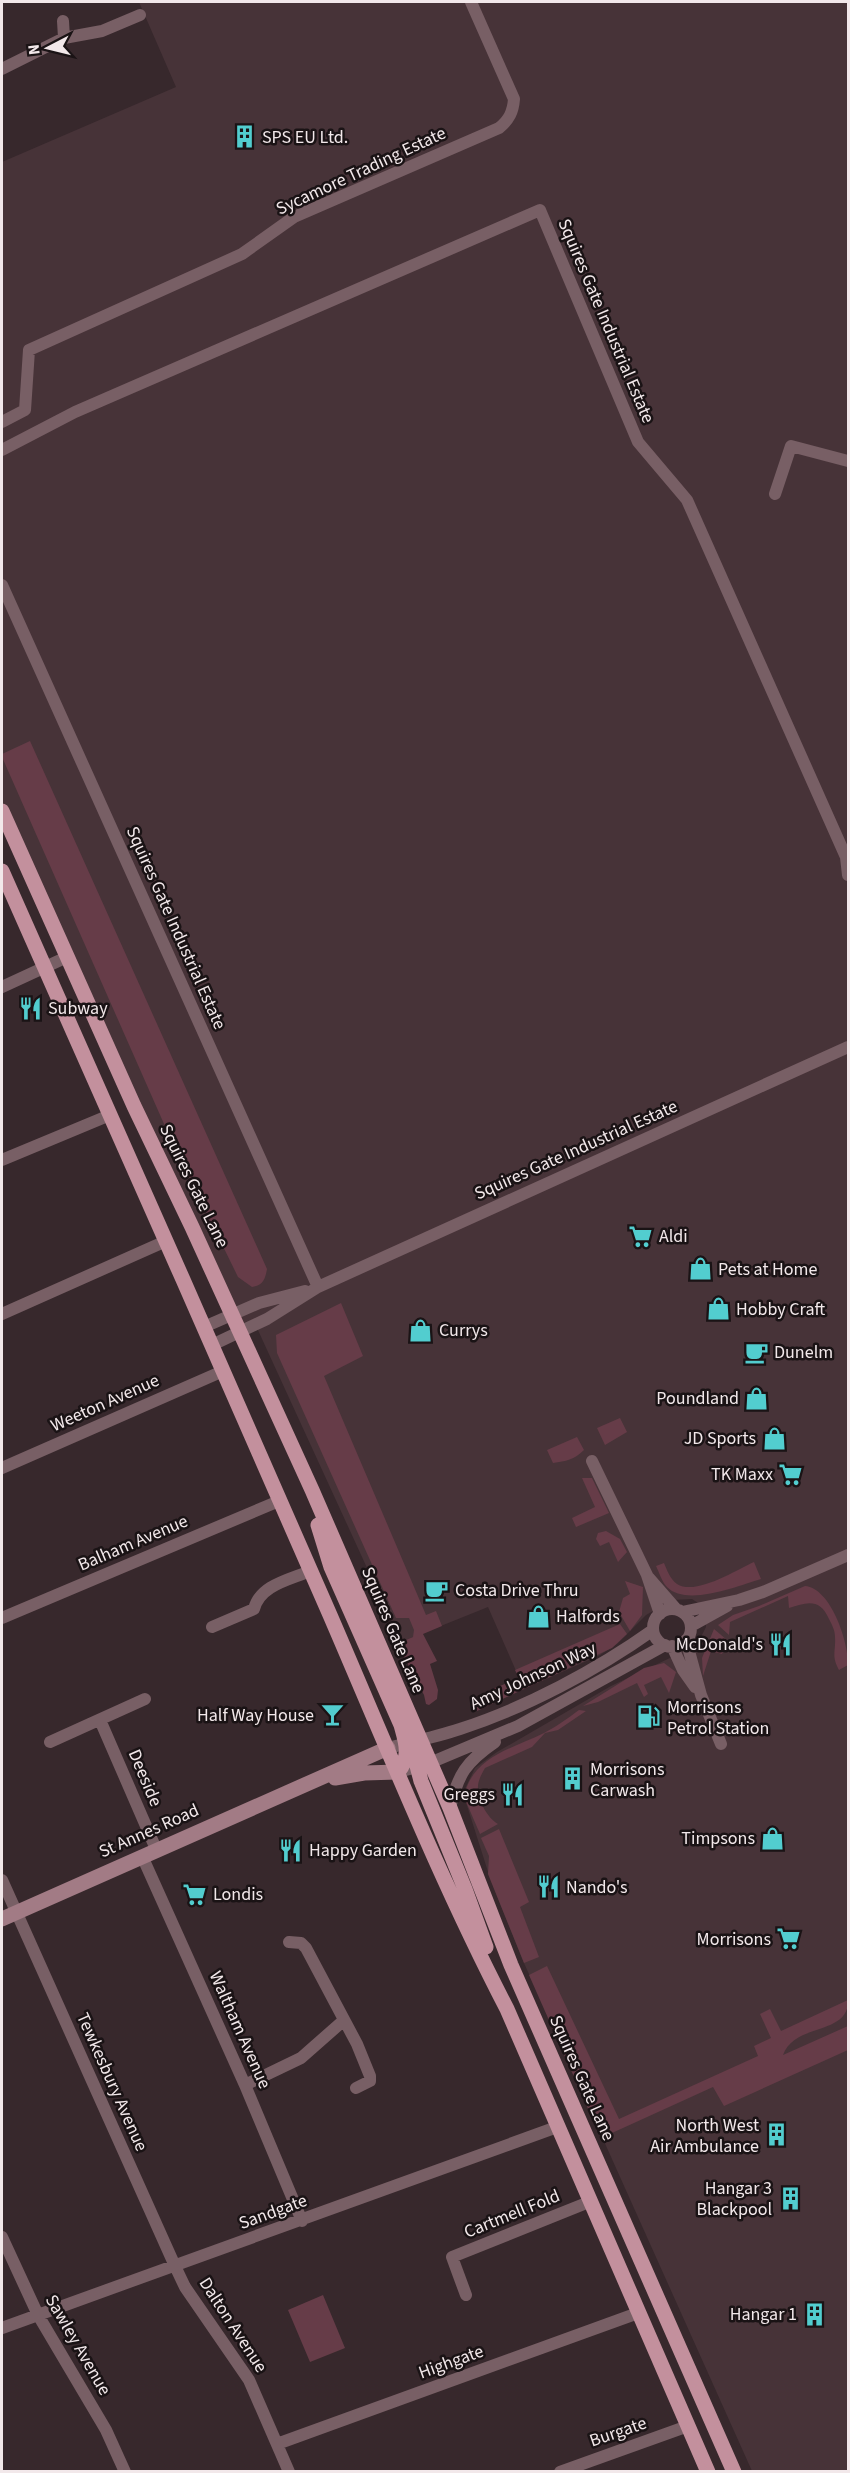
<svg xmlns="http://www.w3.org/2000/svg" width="850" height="2473" font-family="'Source Sans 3',sans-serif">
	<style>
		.built { fill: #473338 }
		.green { fill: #663c48 }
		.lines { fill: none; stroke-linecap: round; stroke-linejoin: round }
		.street { stroke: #785f65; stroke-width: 12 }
		.secondary { stroke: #a27b85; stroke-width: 15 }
		.primary { stroke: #c3909d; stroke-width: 15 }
		.labels { text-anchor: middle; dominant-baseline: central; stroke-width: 5; stroke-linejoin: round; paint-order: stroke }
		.poi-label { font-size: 18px; fill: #f2e8ea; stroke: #1a1315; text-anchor: start }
		.street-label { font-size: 18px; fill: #f2e8ea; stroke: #1a1315 }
	</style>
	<rect width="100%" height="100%" fill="#37282c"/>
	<path class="built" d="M 139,2 L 848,2 L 848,2471 L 752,2471 L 524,1963 L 490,1878 L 463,1793 L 475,1768 L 497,1752 L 611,1686 L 672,1657 L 699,1641 L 706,1627 L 704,1607 L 692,1599 L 673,1600 L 646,1615 L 617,1644 L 600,1655 L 524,1689 L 488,1607 L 401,1642 L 257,1328 L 241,1335 L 2,811 L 2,162 L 176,87 Z"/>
	<path class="green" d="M 30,741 L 267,1269 C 265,1280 263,1285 252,1287 L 238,1277 L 172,1142 L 2,757 L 2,754 Z
		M 341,1303 L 363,1356 L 324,1376 L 426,1615 L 436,1611 L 442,1626 L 423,1634 L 437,1661 L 430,1664 L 438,1690 L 437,1699 L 429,1705 L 426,1704 L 424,1695 L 400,1649 L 401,1642 L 413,1637 L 414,1630 L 409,1618 L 396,1618 L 277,1353 L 276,1335 Z
		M 620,1418 L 627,1432 L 605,1445 L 597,1428 Z
		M 577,1437 L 584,1450 C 574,1460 566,1461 553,1463 L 547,1450 Z
		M 582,1478 L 592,1478 L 609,1513 L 576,1527 L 572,1518 L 595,1507 Z
		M 606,1531 L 620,1539 L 627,1552 L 618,1562 L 609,1542 L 600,1546 L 596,1539 L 598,1533 Z
		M 754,1562 L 761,1579 C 738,1586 686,1607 667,1587 C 662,1582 659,1572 656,1566 L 664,1563 C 667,1570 670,1579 677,1584 C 696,1596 736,1570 754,1562 Z
		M 625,1581 L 643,1587 L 642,1615 L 630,1631 L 619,1612 L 623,1598 L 630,1594 Z
		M 805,1586 C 831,1588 849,1643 848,1665 L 839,1670 C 831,1655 836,1652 835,1637 C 835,1630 832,1625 829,1619 C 820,1598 807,1602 789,1608 L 788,1596 L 730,1622 L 729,1635 L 718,1625 L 733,1615 L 759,1606 Z
		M 620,1624 L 627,1634 L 612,1648 L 477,1711 L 474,1705 L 490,1697 L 488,1691 L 519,1678 L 515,1670 Z
		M 714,1629 L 727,1640 L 722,1654 L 711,1651 L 703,1676 L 702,1658 Z
		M 664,1663 L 676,1672 L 669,1693 L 661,1677 L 644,1685 L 648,1694 L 644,1697 L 637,1683 L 598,1702 L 583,1706 L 644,1668 Z
		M 579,1710 L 586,1711 L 558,1730 L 545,1733 L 532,1747 L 485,1768 C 482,1773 478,1781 478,1786 C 477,1799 487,1818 498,1824 L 480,1834 L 464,1797 C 472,1756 512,1749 544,1733 C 556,1727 568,1718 579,1710 Z
		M 499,1829 L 529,1902 L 520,1907 L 539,1957 L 524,1963 L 488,1874 L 489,1856 L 481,1838 Z
		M 547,1966 L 619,2119 L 758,2056 L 754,2046 L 771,2038 L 760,2014 L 770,2009 L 781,2031 L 848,2000 C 849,2036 795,2022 783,2055 L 848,2026 L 848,2050 L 724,2106 L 713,2087 L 601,2138 L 529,1975 Z
		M 323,2295 L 345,2348 L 310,2362 L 288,2310 Z"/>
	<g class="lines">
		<path class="street" d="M 63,21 L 64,38
			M 2,69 L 64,38 L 102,31 L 140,15
			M 2,422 L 25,410 L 29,350 L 242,254 L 294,217 L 499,128 C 509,120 513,112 514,99 L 471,2
			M 2,450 L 75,412 L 540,210 L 638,442 L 687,500 L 846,857 L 848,875
			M 775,494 L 791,446 L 848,461
			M 2,585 L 318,1287
			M 2,987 L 67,957
			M 2,1160 L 110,1115
			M 2,1314 L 166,1241
			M 204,1327 L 259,1303 L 305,1291
			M 212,1345 L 267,1319 L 318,1287 L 848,1047
			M 592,1461 L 647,1575 L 660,1614
			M 2,1468 L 223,1371
			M 649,1578 L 676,1609
			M653 1628a19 19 0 1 1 38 0a19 19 0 1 1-38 0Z
			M 682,1612 L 739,1600 L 763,1592 L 848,1555
			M 2,1618 L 279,1501
			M 691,1626 L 727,1606
			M 212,1627 L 254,1609 C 260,1585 289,1580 310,1571
			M 686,1640 L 701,1695 L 721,1744
			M 672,1646 L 683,1670 L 695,1687
			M 100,1720 L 156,1849
			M 50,1742 L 145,1699
			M 388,1748 C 412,1742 436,1737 460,1729 C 525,1708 597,1670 653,1630
			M 398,1772 L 425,1765 L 518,1726 L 665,1645
			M 450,1808 C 458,1774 466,1762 495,1742
			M 142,1856 L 245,2085 L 302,2221
			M 2,1880 L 175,2266 L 185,2287 L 249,2380 L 289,2472
			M 289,1942 L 301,1943 L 306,1948 L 357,2044 L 370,2076 L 370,2081 L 356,2088
			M 245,2085 L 301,2058 L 343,2021
			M 2,2237 L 38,2315 L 106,2430 L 125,2472
			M 466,2295 L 452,2257 L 589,2202
			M 2,2328 L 557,2127
			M 277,2444 L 638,2313
			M 560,2472 L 688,2426"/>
		<path class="secondary" d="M 335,1778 L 364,1773 L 398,1772
			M 2,1919 L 388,1748"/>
		<path class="primary" d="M 2,811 L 134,1106 L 192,1227 L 312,1490 L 450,1808 L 511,1965 L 734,2472
			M 2,871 C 113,1118 221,1367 330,1615 C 387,1747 441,1882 507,2009 L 708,2472
			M 318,1525 L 331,1567 L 401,1725 C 406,1743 411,1756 398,1772
			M 418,1745 L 415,1758 L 421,1781 L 465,1889 L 486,1947"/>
	</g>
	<defs>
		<symbol id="building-bare" viewBox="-9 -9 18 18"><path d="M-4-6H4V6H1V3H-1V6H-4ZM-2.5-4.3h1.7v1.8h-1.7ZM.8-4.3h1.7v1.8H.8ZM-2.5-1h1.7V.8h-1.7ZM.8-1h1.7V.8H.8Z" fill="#52cdcf" stroke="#1a1315" stroke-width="2.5" paint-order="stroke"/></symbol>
		<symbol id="restaurant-bare" viewBox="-9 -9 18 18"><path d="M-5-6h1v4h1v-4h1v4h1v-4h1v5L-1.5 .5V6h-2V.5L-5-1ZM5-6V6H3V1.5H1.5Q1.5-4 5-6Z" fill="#52cdcf" stroke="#1a1315" stroke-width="2.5" paint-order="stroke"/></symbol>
		<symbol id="supermarket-bare" viewBox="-9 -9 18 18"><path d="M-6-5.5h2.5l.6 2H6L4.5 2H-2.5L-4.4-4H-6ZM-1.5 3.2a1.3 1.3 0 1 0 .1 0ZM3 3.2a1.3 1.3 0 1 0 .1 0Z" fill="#52cdcf" stroke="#1a1315" stroke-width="2.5" paint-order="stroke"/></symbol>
		<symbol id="shop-bare" viewBox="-9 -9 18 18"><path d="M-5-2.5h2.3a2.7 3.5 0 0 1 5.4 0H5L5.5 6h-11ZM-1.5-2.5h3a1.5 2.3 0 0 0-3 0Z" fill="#52cdcf" stroke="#1a1315" stroke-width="2.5" paint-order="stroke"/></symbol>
		<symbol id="cafe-bare" viewBox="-9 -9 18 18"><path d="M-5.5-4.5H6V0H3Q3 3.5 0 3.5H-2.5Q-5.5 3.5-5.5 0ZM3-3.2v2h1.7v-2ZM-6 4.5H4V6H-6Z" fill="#52cdcf" stroke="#1a1315" stroke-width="2.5" paint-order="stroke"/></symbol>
		<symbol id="bar-bare" viewBox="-9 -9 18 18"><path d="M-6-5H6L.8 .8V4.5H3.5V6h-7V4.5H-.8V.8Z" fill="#52cdcf" stroke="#1a1315" stroke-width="2.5" paint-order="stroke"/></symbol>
		<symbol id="fuel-bare" viewBox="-9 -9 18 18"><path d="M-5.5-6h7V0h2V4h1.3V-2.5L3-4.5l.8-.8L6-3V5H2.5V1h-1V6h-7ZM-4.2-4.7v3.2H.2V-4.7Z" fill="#52cdcf" stroke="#1a1315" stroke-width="2.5" paint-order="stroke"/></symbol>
	</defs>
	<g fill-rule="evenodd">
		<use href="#building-bare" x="228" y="120" width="33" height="33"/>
		<use href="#restaurant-bare" x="14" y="992" width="33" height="33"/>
		<use href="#supermarket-bare" x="624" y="1220" width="33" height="33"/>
		<use href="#shop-bare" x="684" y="1252" width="33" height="33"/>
		<use href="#shop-bare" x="702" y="1292" width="33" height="33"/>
		<use href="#shop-bare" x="404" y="1314" width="33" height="33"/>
		<use href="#cafe-bare" x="740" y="1336" width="33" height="33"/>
		<use href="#shop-bare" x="740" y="1382" width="33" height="33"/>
		<use href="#shop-bare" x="758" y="1422" width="33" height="33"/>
		<use href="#supermarket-bare" x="774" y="1458" width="33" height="33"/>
		<use href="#cafe-bare" x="420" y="1574" width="33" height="33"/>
		<use href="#shop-bare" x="522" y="1600" width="33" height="33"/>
		<use href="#restaurant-bare" x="764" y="1628" width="33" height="33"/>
		<use href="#bar-bare" x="316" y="1698" width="33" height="33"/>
		<use href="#fuel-bare" x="632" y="1700" width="33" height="33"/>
		<use href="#building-bare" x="556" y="1762" width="33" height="33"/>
		<use href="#restaurant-bare" x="496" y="1778" width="33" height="33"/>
		<use href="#shop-bare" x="756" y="1822" width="33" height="33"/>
		<use href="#restaurant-bare" x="274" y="1834" width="33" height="33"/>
		<use href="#restaurant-bare" x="532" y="1870" width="33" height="33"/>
		<use href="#supermarket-bare" x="178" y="1878" width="33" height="33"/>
		<use href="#supermarket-bare" x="772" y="1922" width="33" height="33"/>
		<use href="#building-bare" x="760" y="2118" width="33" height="33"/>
		<use href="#building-bare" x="774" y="2182" width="33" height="33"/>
		<use href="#building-bare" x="798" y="2298" width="33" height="33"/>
	</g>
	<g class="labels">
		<g class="poi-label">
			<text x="262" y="137">SPS EU Ltd.</text>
			<text x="48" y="1008">Subway</text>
			<text x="659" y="1236">Aldi</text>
			<text x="718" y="1269">Pets at Home</text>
			<text x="736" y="1309">Hobby Craft</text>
			<text x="439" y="1330">Currys</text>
			<text x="774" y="1352">Dunelm</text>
			<text x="739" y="1398" text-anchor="end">Poundland</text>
			<text x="756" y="1438" text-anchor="end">JD Sports</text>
			<text x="773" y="1474" text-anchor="end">TK Maxx</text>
			<text x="455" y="1590">Costa Drive Thru</text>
			<text x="556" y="1616">Halfords</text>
			<text x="763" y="1644" text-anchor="end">McDonald's</text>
			<text x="667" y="1707">Morrisons<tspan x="667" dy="21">Petrol Station</tspan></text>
			<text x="314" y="1715" text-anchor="end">Half Way House</text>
			<text x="590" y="1769">Morrisons<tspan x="590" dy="21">Carwash</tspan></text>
			<text x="495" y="1794" text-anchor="end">Greggs</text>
			<text x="755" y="1838" text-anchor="end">Timpsons</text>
			<text x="309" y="1850">Happy Garden</text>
			<text x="566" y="1887">Nando's</text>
			<text x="213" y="1894">Londis</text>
			<text x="771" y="1939" text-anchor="end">Morrisons</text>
			<text x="759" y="2125" text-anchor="end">North West<tspan x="759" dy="21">Air Ambulance</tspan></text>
			<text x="772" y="2188" text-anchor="end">Hangar 3<tspan x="772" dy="21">Blackpool</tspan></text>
			<text x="797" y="2314" text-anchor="end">Hangar 1</text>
		</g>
		<g class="street-label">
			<text transform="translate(361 171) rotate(-25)">Sycamore Trading Estate</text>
			<text transform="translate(606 321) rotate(67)">Squires Gate Industrial Estate</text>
			<text transform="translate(176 928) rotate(66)">Squires Gate Industrial Estate</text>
			<text transform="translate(576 1150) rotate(-24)">Squires Gate Industrial Estate</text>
			<text transform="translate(194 1186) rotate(64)">Squires Gate Lane</text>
			<text transform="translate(105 1403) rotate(-24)">Weeton Avenue</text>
			<text transform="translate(133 1543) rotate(-23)">Balham Avenue</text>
			<text transform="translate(393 1630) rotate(67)">Squires Gate Lane</text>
			<text transform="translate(533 1676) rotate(-25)">Amy Johnson Way</text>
			<text transform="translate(145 1778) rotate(67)">Deeside</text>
			<text transform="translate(149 1831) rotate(-24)">St Annes Road</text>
			<text transform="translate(240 2030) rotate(66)">Waltham Avenue</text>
			<text transform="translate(582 2078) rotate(66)">Squires Gate Lane</text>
			<text transform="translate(112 2082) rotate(66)">Tewkesbury Avenue</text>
			<text transform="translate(273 2212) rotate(-20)">Sandgate</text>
			<text transform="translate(512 2214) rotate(-22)">Cartmell Fold</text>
			<text transform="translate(233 2325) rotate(57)">Dalton Avenue</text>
			<text transform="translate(78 2345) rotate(60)">Sawley Avenue</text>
			<text transform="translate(451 2362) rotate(-20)">Highgate</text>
			<text transform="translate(618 2432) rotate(-19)">Burgate</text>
		</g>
	</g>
	<rect width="850" height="2473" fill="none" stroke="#f2e8ea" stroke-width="6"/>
	<g transform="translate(48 48) rotate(263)" stroke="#1a1315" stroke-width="4.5" paint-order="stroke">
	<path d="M0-4.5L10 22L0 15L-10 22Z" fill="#f2e8ea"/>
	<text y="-9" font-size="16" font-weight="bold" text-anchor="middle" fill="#f2e8ea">N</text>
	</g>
</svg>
